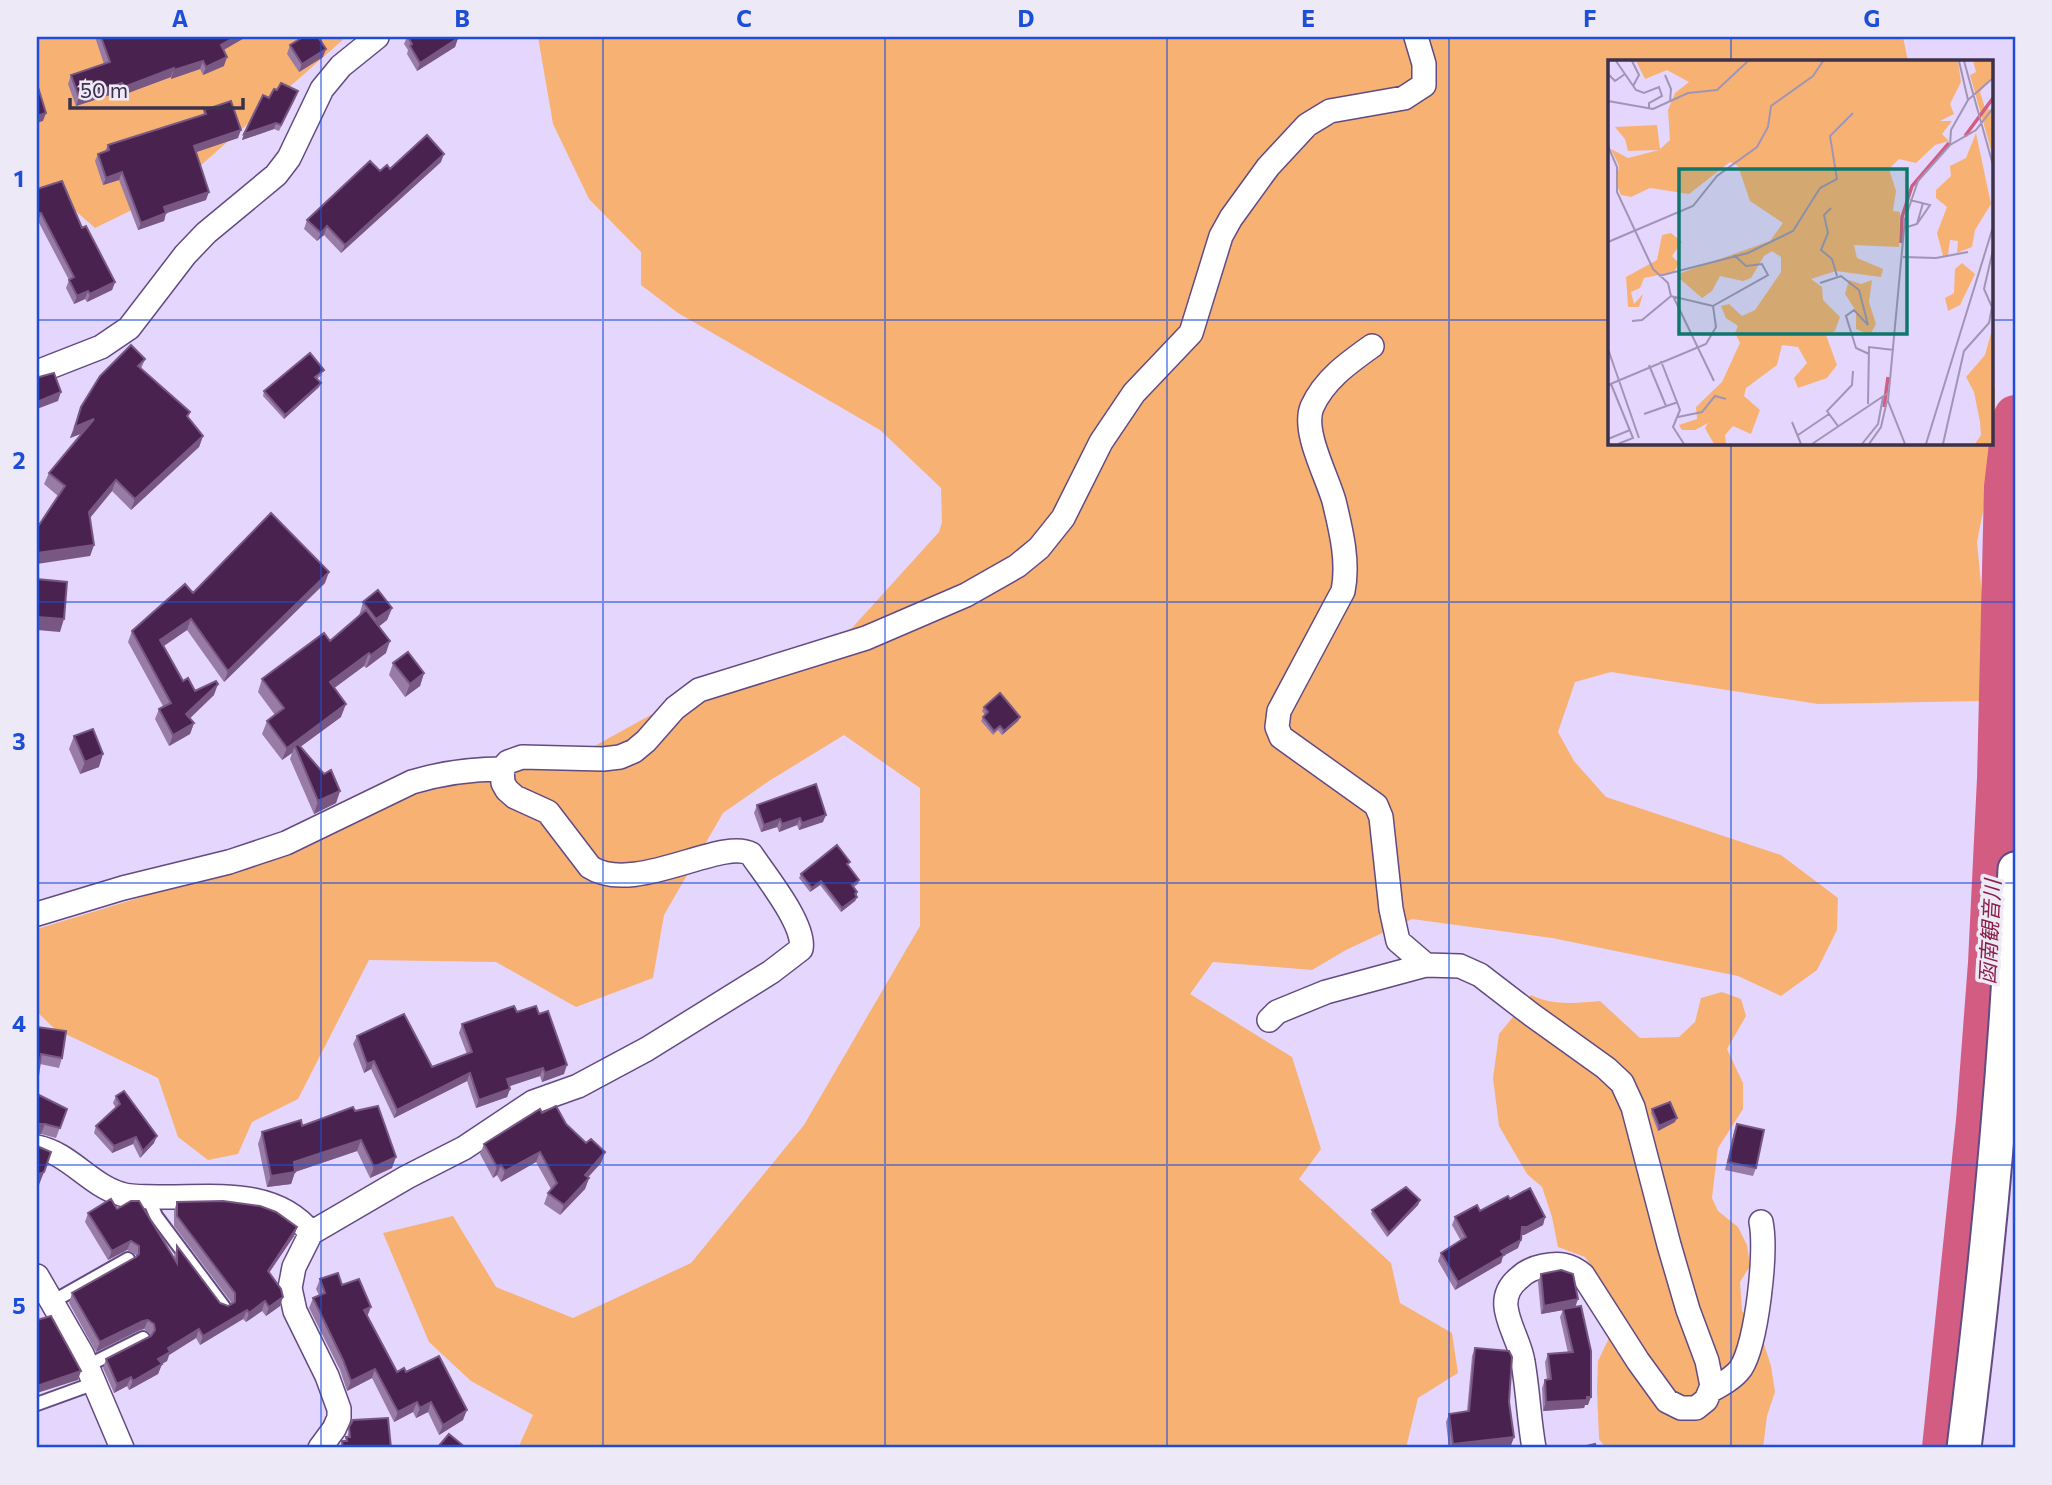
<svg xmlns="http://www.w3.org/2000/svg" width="2052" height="1485" font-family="Commissioner,'Noto Sans JP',sans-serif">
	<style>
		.green { fill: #f7b273 }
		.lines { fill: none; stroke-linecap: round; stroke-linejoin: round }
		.river { stroke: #d35d82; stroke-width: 42 }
		.lane-casing { stroke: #624a82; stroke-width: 16 }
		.street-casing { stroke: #624a82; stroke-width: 26 }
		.secondary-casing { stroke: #624a82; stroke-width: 37 }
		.lane { stroke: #fff; stroke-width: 12 }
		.street { stroke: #fff; stroke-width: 23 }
		.secondary { stroke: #fff; stroke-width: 33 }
		.wall { fill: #987ca6 }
		.shaded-wall { fill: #785883 }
		.building { fill: #4a224f; stroke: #785883; stroke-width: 2 }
		.grid { fill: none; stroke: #1d4ed8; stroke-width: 2; stroke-opacity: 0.55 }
		.labels { text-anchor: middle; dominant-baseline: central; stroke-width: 7; stroke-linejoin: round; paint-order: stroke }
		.water-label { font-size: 21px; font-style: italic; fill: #8b1e48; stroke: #eee9f6 }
		.inset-river { fill: none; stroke: #d35d82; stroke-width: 3.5 }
		.inset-road { fill: none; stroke: #a194b5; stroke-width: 2 }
		.view { fill: #0f766e; fill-opacity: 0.15; stroke: #0f766e; stroke-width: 3.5 }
		.inset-edge { fill: none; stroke: #3b314a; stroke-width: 3.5 }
		.neatline { fill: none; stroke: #1d4ed8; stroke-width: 2.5 }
		.grid-label { font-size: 23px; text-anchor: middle; font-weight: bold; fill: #1d4ed8 }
	</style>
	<rect width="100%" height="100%" fill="#e5d6fd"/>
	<path class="green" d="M 37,37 L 346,37 L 173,190 L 95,228 L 55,193 L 37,196 Z
		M 538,37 L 1903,37 L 1908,61 L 1609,61 L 1609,443 L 1991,443 L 1991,387 L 1995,388 L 1995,451 L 1977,542 L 1986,638 L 1982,701 L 1818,704 L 1611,672 L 1575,682 L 1558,732 L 1574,761 L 1606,797 L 1781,855 L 1838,898 L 1837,930 L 1817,970 L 1781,996 L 1738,976 L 1552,938 L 1412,919 L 1346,950 L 1312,970 L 1213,962 L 1190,994 L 1292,1057 L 1321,1149 L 1299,1179 L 1391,1263 L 1400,1303 L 1452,1333 L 1458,1373 L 1418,1398 L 1406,1448 L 518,1448 L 533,1415 L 471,1381 L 429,1342 L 383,1233 L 453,1216 L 496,1287 L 573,1318 L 691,1263 L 804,1125 L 920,926 L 920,788 L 844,735 L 769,781 L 723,813 L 664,915 L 653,978 L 576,1007 L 496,962 L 369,960 L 298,1099 L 252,1122 L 238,1154 L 208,1160 L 178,1137 L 158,1078 L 55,1029 L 37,1012 L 37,929 L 279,855 L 414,795 L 591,748 L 741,665 L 817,647 L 852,628 L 939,532 L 942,522 L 941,488 L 880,430 L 678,313 L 641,285 L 641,252 L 589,199 L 553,124 Z
		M 1722,992 L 1741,999 L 1746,1016 L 1727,1049 L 1743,1083 L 1743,1109 L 1718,1148 L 1712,1198 L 1718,1211 L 1738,1227 L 1747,1245 L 1750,1266 L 1740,1282 L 1742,1311 L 1764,1344 L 1771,1366 L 1775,1392 L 1767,1416 L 1763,1448 L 1606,1448 L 1599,1439 L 1597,1390 L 1598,1361 L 1610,1336 L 1600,1279 L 1585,1257 L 1558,1247 L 1552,1217 L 1542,1187 L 1527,1174 L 1499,1126 L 1493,1078 L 1499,1034 L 1531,995 C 1553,1006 1576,1003 1600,1001 L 1640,1038 L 1679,1037 L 1695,1022 L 1701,998 Z"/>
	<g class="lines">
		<path class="river" d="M 1943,1448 L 1977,1121 L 1989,963 L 1998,779 L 2005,487 L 2012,427 L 2015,416"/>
		<defs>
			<path id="lane" d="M 148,1197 L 156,1216 L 224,1307
				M 52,1302 L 128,1259
				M 87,1366 L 143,1338
				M 37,1404 L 95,1383"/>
			<path id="street" d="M 1372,346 C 1348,363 1324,380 1312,407 C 1302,431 1327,476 1334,501 C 1341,530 1349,562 1343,591 L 1279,711 L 1277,727 L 1281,737 L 1376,805 L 1381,817 L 1391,909 L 1398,941 L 1426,965
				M 37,372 L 101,347 L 129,328 L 185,255 L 206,233 L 276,175 L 289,158 L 322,89 L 341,66 L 377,37
				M 37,914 L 123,888 L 229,862 L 286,843 L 412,782 C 442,773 470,769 502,769 L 508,762 L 522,757 L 603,759 L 620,757 L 634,751 L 646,741 L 675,708 L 699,690 L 866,638 L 966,595 L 1017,566 L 1039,548 L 1063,518 L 1101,442 L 1134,393 L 1191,333 L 1221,236 L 1231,218 L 1268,167 L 1307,125 L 1330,111 L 1404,98 L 1424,85 L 1424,64 L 1416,37
				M 1269,1020 L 1277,1012 L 1326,992 L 1426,965 L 1460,966 L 1480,975 L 1532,1015 L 1606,1068 L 1622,1083 L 1633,1107 L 1669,1245 L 1688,1310 L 1707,1361 L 1712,1386 L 1706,1400 L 1696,1408 L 1681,1408 L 1667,1401 L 1638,1361 L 1583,1275 C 1570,1264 1559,1263 1543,1266 C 1533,1268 1526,1271 1519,1278 C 1489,1302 1519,1333 1523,1362 C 1528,1391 1529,1420 1534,1448
				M 37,1147 C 69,1153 90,1185 121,1194 C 133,1198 147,1196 159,1197 C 212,1198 274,1187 311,1233
				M 37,1276 L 82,1354 L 122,1448
				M 1710,1391 C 1721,1385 1734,1378 1741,1368 C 1757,1343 1767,1251 1761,1222
				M 320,1448 L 334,1429 L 339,1418 L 339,1409 L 327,1376 L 295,1311 L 290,1288 L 294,1267 L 311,1233 L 407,1177 L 464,1148 L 533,1102 L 578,1086 L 647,1049 L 771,972 L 801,949 C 806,925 765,875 751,854 C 722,837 634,896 590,867 L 548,812 L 515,797 L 507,790 L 503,783 L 502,769"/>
			<path id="secondary" d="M 1964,1448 C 1988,1256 2006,1063 2015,869"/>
		</defs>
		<use href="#lane" class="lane-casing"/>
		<use href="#street" class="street-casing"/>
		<use href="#secondary" class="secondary-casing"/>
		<use href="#lane" class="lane"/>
		<use href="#street" class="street"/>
		<use href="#secondary" class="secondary"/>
	</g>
	<path class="wall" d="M 95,37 L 246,37 L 224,50 L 224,66 L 203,75 L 200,69 L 171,79 L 171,77 L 120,96 L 119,92 L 76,106 L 68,84 L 71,75 L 104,64 Z
		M 407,37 L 457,37 L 458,38 L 455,47 L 417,71 L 407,54 L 408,50 L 404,44 Z
		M 290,45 L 323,57 L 299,72 L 287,54 Z
		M 296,97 L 279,131 L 274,129 L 242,140 L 244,134 L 269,98 Z
		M 204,110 L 238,138 L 195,152 L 206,200 L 166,213 L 164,221 L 138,230 L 119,180 L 103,185 L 95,161 L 98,154 L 105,151 L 108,145 L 203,115 Z
		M 441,162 L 341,253 L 324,235 L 317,241 L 304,229 L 307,220 L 380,171 L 390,169 Z
		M 37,189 L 82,228 L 115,282 L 112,290 L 87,302 L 85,299 L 74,304 L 66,288 L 69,280 L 38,221 L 37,222 Z
		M 145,359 L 141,369 L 190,412 L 188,417 L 203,436 L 199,447 L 131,510 L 112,491 L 90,518 L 94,545 L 90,556 L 58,496 L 44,484 L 49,473 L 81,434 L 70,438 L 81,407 Z
		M 323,374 L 317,379 L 319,387 L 284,419 L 263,396 L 264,391 Z
		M 325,583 L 224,682 L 187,630 L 164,646 L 183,681 L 195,691 L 214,695 L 190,718 L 194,723 L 190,734 L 169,746 L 155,719 L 159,709 L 163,706 L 128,642 L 132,631 L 193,593 Z
		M 363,602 L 392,608 L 387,620 L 379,626 L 386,653 L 366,668 L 364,666 L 334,688 L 341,717 L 300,747 L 340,791 L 336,803 L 314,814 L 290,759 L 292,753 L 282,760 L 262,734 L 267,721 L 275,715 L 258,692 L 262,679 L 330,641 L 359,616 Z
		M 393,663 L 424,673 L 420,686 L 405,697 L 389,675 Z
		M 984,707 L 1020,717 L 1018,721 L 1002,735 L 998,730 L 993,735 L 981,721 L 983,717 L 985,715 L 982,711 Z
		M 74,736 L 99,767 L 80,774 L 69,749 Z
		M 757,805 L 823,822 L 799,830 L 797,825 L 779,832 L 777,827 L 761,832 L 754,813 Z
		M 848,866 L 859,880 L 858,884 L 854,887 L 857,892 L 857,897 L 855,901 L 841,912 L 820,885 L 810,892 L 799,878 L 801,874 Z
		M 517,1012 L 564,1074 L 542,1082 L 540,1076 L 509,1086 L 510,1089 L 507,1097 L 476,1108 L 467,1081 L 394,1118 L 371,1069 L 364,1073 L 353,1044 L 357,1036 L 432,1067 L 467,1054 L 459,1033 L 462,1024 Z
		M 37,1027 L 62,1058 L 59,1068 L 40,1064 Z
		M 37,1094 L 67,1109 L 56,1138 L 41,1134 L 37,1134 Z
		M 116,1096 L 154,1143 L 140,1158 L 133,1144 L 112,1153 L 94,1133 L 96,1126 L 116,1108 L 113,1103 Z
		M 1652,1109 L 1675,1122 L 1658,1131 L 1651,1113 Z
		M 355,1111 L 392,1168 L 370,1178 L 357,1151 L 295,1172 L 291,1184 L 267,1187 L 258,1144 L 262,1132 L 302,1126 Z
		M 542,1113 L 566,1124 L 586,1143 L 605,1152 L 601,1163 L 588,1177 L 589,1178 L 585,1189 L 560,1215 L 544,1204 L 548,1193 L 551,1189 L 536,1162 L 501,1182 L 497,1175 L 493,1178 L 480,1154 L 484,1144 Z
		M 1737,1124 L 1756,1168 L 1753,1176 L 1725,1170 L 1734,1132 Z
		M 1510,1199 L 1545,1217 L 1543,1225 L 1524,1235 L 1521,1235 L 1518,1248 L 1503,1256 L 1501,1263 L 1455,1290 L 1438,1261 L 1441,1253 L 1461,1241 L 1452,1225 L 1455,1217 L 1480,1211 Z
		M 1420,1200 L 1418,1205 L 1387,1237 L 1371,1214 L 1372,1210 Z
		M 177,1202 L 297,1227 L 294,1236 L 269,1273 L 280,1306 L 266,1316 L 262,1311 L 246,1322 L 243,1319 L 200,1345 L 196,1338 L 169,1355 L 167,1361 L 162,1364 L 158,1374 L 129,1390 L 127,1386 L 114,1393 L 103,1368 L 106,1359 L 151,1336 L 150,1334 L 144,1329 L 140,1330 L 96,1352 L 69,1303 L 72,1293 L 136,1257 L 136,1255 L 127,1250 L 108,1260 L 85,1222 L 88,1213 L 117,1209 L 174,1257 L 177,1246 L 220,1303 L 228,1306 L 231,1304 L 231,1302 L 174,1226 L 174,1211 Z
		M 1541,1274 L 1575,1307 L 1588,1405 L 1585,1405 L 1584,1408 L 1543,1411 L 1542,1388 L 1545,1380 L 1547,1380 L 1545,1362 L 1548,1354 L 1568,1353 L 1560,1317 L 1563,1310 L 1541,1314 L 1538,1282 Z
		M 320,1279 L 342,1285 L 367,1316 L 397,1372 L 406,1372 L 463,1420 L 439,1435 L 428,1412 L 416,1418 L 413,1412 L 394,1422 L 372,1378 L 347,1391 L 340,1370 L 309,1308 L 313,1298 L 319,1295 L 316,1289 Z
		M 1475,1348 L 1509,1402 L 1514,1437 L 1511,1445 L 1486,1448 L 1449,1448 L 1446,1422 L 1449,1414 L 1467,1411 L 1472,1356 Z
		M 353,1420 L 391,1448 L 340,1448 L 342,1441 L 345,1441 L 347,1437 Z"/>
	<path class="shaded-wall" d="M 235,37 L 246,37 L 218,53 L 221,45 Z
		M 458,38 L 455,47 L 417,71 L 420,63 Z
		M 326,49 L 323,57 L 299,72 L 302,64 Z
		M 227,57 L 224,66 L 203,75 L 206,67 Z
		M 203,61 L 200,69 L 171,79 L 174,70 Z
		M 174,68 L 171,77 L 120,96 L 124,87 Z
		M 122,83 L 119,92 L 76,106 L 79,97 Z
		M 46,113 L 43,121 L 37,123 L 37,116 Z
		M 276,123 L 274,129 L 242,140 L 244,134 Z
		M 241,130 L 238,138 L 191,154 L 194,146 Z
		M 444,154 L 441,162 L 341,253 L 345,245 Z
		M 122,172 L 119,180 L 103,185 L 106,178 Z
		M 209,192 L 206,200 L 161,215 L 164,207 Z
		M 41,213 L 38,221 L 37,222 L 37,214 Z
		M 166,213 L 164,221 L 138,230 L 141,223 Z
		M 327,226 L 324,235 L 317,241 L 321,233 Z
		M 115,282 L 112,290 L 87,302 L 90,294 Z
		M 88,291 L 85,299 L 74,304 L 77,296 Z
		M 321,383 L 319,387 L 284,419 L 285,415 Z
		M 61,392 L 58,401 L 37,409 L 37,402 Z
		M 94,419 L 90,430 L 70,438 L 75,427 Z
		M 203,436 L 199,447 L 131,510 L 135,499 Z
		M 116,480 L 112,491 L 85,524 L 89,512 Z
		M 94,545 L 90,556 L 37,564 L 37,553 Z
		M 329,572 L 325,583 L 224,682 L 228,671 Z
		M 392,608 L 387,620 L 372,632 L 376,619 Z
		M 37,617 L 64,619 L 60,632 L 37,630 Z
		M 191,619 L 187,630 L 156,651 L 160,640 Z
		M 390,641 L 386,653 L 366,668 L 371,655 Z
		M 369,653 L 364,666 L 325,695 L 330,682 Z
		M 424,673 L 420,686 L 405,697 L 410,684 Z
		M 218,684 L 214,695 L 183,725 L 186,714 Z
		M 346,704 L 341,717 L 296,750 L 295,746 L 292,753 L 282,760 L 287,748 Z
		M 1020,717 L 1018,721 L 1002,735 L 1004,731 Z
		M 194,723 L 190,734 L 169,746 L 173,735 Z
		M 103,754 L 99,767 L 80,774 L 85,762 Z
		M 340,791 L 336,803 L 314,814 L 318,801 Z
		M 826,815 L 823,822 L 799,830 L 802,823 Z
		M 800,818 L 797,825 L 779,832 L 782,824 Z
		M 780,819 L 777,827 L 761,832 L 764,825 Z
		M 821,881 L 820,885 L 810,892 L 812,888 Z
		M 857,897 L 855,901 L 841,912 L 842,908 Z
		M 374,1061 L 371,1069 L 364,1073 L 367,1064 Z
		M 567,1065 L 564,1074 L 542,1082 L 545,1073 Z
		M 543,1068 L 540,1076 L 504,1088 L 507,1079 Z
		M 470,1073 L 467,1081 L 394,1118 L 397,1110 Z
		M 510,1089 L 507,1097 L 476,1108 L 479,1100 Z
		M 1677,1118 L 1675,1122 L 1658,1131 L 1659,1126 Z
		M 37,1124 L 45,1124 L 41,1134 L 37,1134 Z
		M 157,1136 L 154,1143 L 140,1158 L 143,1151 Z
		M 136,1137 L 133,1144 L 112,1153 L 114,1146 Z
		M 361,1140 L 357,1151 L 292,1173 L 295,1172 L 291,1184 L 267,1187 L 271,1176 L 294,1162 Z
		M 540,1152 L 536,1162 L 501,1182 L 505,1171 Z
		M 605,1152 L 601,1163 L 581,1185 L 585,1175 Z
		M 396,1157 L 392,1168 L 370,1178 L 374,1167 Z
		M 501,1165 L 497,1175 L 493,1178 L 497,1167 Z
		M 44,1172 L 39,1185 L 37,1186 L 37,1175 Z
		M 589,1178 L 585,1189 L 560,1215 L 564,1205 Z
		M 1420,1200 L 1418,1205 L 1387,1237 L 1389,1233 Z
		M 1545,1217 L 1543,1225 L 1524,1235 L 1519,1235 L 1522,1227 Z
		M 297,1227 L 294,1236 L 264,1280 L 268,1271 Z
		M 1521,1240 L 1518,1248 L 1503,1256 L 1501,1263 L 1455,1290 L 1458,1282 L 1501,1251 Z
		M 131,1241 L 127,1250 L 108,1260 L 112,1251 Z
		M 283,1297 L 280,1306 L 266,1316 L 269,1307 Z
		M 1578,1299 L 1575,1308 L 1541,1314 L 1544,1306 Z
		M 265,1301 L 262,1311 L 246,1322 L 249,1313 Z
		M 371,1307 L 367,1317 L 364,1310 Z
		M 247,1310 L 243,1319 L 200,1345 L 203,1336 Z
		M 148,1320 L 144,1329 L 140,1330 L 96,1352 L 100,1342 L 143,1321 Z
		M 199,1329 L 196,1338 L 169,1355 L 167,1361 L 155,1368 L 158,1359 L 168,1348 Z
		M 162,1364 L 158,1374 L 129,1390 L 133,1381 Z
		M 375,1369 L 372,1378 L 347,1391 L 351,1381 Z
		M 81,1371 L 78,1380 L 37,1393 L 37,1386 Z
		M 131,1377 L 127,1386 L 114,1393 L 117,1384 Z
		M 1587,1397 L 1591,1397 L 1588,1405 L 1585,1405 L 1584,1408 L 1543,1411 L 1546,1402 Z
		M 417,1402 L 413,1412 L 394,1422 L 398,1412 Z
		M 431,1402 L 428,1412 L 416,1418 L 420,1408 Z
		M 467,1410 L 463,1420 L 439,1435 L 443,1425 Z
		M 1514,1437 L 1511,1445 L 1486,1448 L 1451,1448 L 1453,1444 Z"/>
	<path class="building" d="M 101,37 L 235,37 L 221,45 L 227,57 L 206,67 L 203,61 L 174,70 L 174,68 L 124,87 L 122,83 L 79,97 L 71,75 L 110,62 Z
		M 303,37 L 318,37 L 326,49 L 302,64 L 290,45 Z
		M 408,37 L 457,37 L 458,38 L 420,63 L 410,46 L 412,44 Z
		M 281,83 L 298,91 L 281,125 L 276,123 L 244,134 L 263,95 L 269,98 L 274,89 L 277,90 Z
		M 37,84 L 46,113 L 37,116 Z
		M 231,101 L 241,130 L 194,146 L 209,192 L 164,207 L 166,213 L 141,223 L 122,172 L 106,178 L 98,154 L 109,150 L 108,145 L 206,114 L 204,110 Z
		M 427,135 L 444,154 L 345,245 L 327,226 L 321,233 L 307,220 L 370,161 L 380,171 L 387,165 L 390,169 Z
		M 62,181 L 82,228 L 86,226 L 115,282 L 90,294 L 88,291 L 77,296 L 69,280 L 74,277 L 41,213 L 37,214 L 37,189 Z
		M 131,345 L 145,359 L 138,366 L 190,412 L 187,416 L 203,436 L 135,499 L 116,480 L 89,512 L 94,545 L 37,553 L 37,528 L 65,486 L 49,473 L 94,419 L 75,427 L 81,407 L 100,376 Z
		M 310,353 L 324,370 L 315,377 L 321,383 L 285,415 L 264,391 Z
		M 54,373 L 61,392 L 37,402 L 37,377 L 39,377 Z
		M 271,513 L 329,572 L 228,671 L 191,619 L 160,640 L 183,681 L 188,678 L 195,691 L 216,681 L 218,684 L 186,714 L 194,723 L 173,735 L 159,709 L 171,703 L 132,631 L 185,584 L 193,593 Z
		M 37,579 L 67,582 L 64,619 L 37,617 Z
		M 378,590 L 392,608 L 376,619 L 363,602 Z
		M 366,610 L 390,641 L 371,655 L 369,653 L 330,682 L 346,704 L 287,748 L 267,721 L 284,708 L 262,679 L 324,633 L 330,641 Z
		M 408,652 L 424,673 L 410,684 L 393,663 Z
		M 1000,693 L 1020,717 L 1004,731 L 1000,726 L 994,731 L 983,717 L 988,712 L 984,707 Z
		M 93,729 L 103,754 L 85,762 L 74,736 Z
		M 298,744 L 324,774 L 331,770 L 340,791 L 318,801 L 295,746 Z
		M 816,784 L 826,815 L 802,823 L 800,818 L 782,824 L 780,819 L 764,825 L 757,805 Z
		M 837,845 L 850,862 L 847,864 L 859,880 L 852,885 L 857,892 L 855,894 L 857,897 L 842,908 L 821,881 L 812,888 L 801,874 Z
		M 514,1006 L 517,1012 L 536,1006 L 539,1014 L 548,1011 L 567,1065 L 545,1073 L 543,1068 L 507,1079 L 510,1089 L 479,1100 L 470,1073 L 397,1110 L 374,1061 L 367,1064 L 357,1036 L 404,1014 L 432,1067 L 472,1052 L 462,1024 Z
		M 37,1027 L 66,1031 L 62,1058 L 41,1054 L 37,1083 Z
		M 124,1091 L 157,1136 L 143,1151 L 136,1137 L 114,1146 L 96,1126 L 120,1104 L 116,1096 Z
		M 37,1094 L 67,1109 L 60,1128 L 45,1124 L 37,1124 Z
		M 1670,1102 L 1677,1118 L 1659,1126 L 1652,1109 Z
		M 378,1106 L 396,1157 L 374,1167 L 361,1140 L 294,1162 L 295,1172 L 271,1176 L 262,1132 L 301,1120 L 302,1126 L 353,1107 L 355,1111 Z
		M 556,1106 L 566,1124 L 586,1143 L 591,1139 L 605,1152 L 585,1175 L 589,1178 L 564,1205 L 548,1193 L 557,1183 L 540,1152 L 505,1171 L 501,1165 L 497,1167 L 484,1144 L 540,1109 L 542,1113 Z
		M 1737,1124 L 1764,1130 L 1756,1168 L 1728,1162 Z
		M 37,1146 L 51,1152 L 44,1172 L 37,1175 Z
		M 1406,1187 L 1420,1200 L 1389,1233 L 1372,1210 Z
		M 1530,1188 L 1545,1217 L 1527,1227 L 1522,1227 L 1521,1240 L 1501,1251 L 1504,1255 L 1458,1282 L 1441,1253 L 1466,1237 L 1455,1217 L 1477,1205 L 1480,1211 L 1508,1196 L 1510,1199 Z
		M 111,1199 L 117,1209 L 131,1201 L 139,1201 L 177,1263 L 177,1246 L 220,1303 L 228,1306 L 235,1302 L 235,1293 L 177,1216 L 177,1202 L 223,1201 L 260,1206 L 276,1212 L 297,1227 L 268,1271 L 281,1289 L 283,1297 L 269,1307 L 265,1301 L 249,1313 L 247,1310 L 203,1336 L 199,1329 L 168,1348 L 170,1352 L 158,1359 L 162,1364 L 133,1381 L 131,1377 L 117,1384 L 106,1359 L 151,1336 L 155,1330 L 154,1324 L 148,1320 L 143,1321 L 100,1342 L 72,1293 L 136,1257 L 139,1254 L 139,1246 L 131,1241 L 112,1251 L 88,1213 Z
		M 1561,1270 L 1573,1274 L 1578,1299 L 1544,1306 L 1541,1274 Z
		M 338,1273 L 342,1285 L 359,1279 L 371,1307 L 364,1310 L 397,1372 L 404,1368 L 406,1372 L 439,1356 L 467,1410 L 443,1425 L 431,1402 L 420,1408 L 417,1402 L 398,1412 L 375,1369 L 351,1381 L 343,1360 L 313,1298 L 325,1293 L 320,1279 Z
		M 1581,1306 L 1591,1351 L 1591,1397 L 1587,1397 L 1587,1400 L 1546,1402 L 1545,1380 L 1551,1379 L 1548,1354 L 1573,1352 L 1563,1309 Z
		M 51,1316 L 81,1371 L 37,1386 L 37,1320 Z
		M 1475,1348 L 1509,1351 L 1512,1357 L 1509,1402 L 1514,1437 L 1453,1444 L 1449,1414 L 1469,1411 Z
		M 388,1418 L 391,1448 L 343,1448 L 342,1441 L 347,1441 L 346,1437 L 350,1437 L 349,1427 L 353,1420 Z
		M 449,1434 L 466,1448 L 437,1448 Z
		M 1595,1444 L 1596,1448 L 1578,1448 Z"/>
	<path class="grid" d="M 321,37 L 321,1448M 603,37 L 603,1448M 885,37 L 885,1448M 1167,37 L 1167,1448M 1449,37 L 1449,1448M 1731,37 L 1731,61M 37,320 L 1609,320M 1991,320 L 2015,320M 1731,443 L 1731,1448M 37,602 L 2015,602M 37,883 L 2015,883M 37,1165 L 2015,1165"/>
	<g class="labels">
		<g class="water-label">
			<text transform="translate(1989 932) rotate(-87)">函南観音川</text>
		</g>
	</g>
	<g transform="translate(1608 60)">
		<rect width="385" height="385" fill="#e5d6fd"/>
		<path d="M 28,1 L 350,1 L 353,22 L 342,44 L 346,54 L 332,61 L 344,61 L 334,74 L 341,81 L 327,85 L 308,103 L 291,99 L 281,109 L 288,131 L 285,151 L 292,152 L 291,187 L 246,185 L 249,198 L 275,209 L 273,217 L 228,211 L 203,219 L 214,227 L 215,240 L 232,257 L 227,271 L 218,275 L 229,305 L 219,318 L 190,328 L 186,318 L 199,303 L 190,287 L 174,285 L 169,305 L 138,328 L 136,336 L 152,350 L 143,374 L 125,366 L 117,375 L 118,384 L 106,384 L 97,368 L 100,363 L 87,370 L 74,370 L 71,365 L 89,359 L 88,347 L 114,322 L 132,283 L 127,273 L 130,266 L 118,258 L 113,246 L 121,244 L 134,256 L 147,250 L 173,212 L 173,197 L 164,191 L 156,196 L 143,218 L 135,221 L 112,216 L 104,231 L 94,238 L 72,219 L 73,213 L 162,181 L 175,163 L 142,141 L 130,106 L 122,102 L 81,134 L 42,128 L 23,137 L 13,135 L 8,123 L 11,106 L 3,89 L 20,98 L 51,90 L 20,91 L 17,79 L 7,67 L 49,65 L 52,89 L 62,80 L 60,50 L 67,33 L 81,22 L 59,10 L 37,19 ZM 365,1 L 385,1 L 385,16 L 372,32 L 377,48 L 385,51 L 385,97 L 362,15 L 368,12 ZM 368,73 L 383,144 L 367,170 L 364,187 L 349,193 L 350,181 L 342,180 L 340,195 L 335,196 L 329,173 L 339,147 L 328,138 L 328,130 L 343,116 L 342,106 L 358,98 ZM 63,173 L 74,182 L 64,196 L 71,203 L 66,212 L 36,218 L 32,228 L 23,232 L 26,244 L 35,234 L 31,247 L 20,247 L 18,217 L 49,200 L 54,175 ZM 354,203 L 367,214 L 352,245 L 340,251 L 337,238 L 346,233 L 347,209 ZM 241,220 L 253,224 L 264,220 L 261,242 L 268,264 L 262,275 L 248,269 L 248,251 L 237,234 ZM 385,266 L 385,384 L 367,384 L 373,375 L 372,362 L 366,332 L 358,317 L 377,295 Z" fill="#f7b273"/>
		<path class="inset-river" d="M 357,76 L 385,38M 293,183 L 294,157 L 304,126 L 341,83M 276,347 L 280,317"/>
		<path class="inset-road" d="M 8,1 L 28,30 L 36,33 L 51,27 L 54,36 L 41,43 L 41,50M 24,1 L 31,15 L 25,26M 351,1 L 360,40 L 385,18M 356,1 L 385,105M 0,14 L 7,21 L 17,14M 57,15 L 63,29 L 62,42M 0,41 L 45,49 L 80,33 L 109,30 L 140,1M 342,85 L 343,70 L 360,40M 0,86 L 9,107 L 9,132 L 45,209 L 60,223 L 63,236M 302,140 L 322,145 L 309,164M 223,148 L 216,155 L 220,173 L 213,190 L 224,199 L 229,216M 296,168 L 309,164 L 315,143M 0,182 L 85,146 L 109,116 L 149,87 L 160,67 L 163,46 L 205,16 L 215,1M 295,197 L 328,198 L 360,192M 51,216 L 140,193 L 185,171 L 212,128 L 229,119 L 222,76 L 245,53M 212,223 L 233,216 L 251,230 L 260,265 L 246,250 L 238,256 L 248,288 L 261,294M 65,236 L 106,321M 24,261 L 34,260 L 63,236 L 105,246M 0,289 L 31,378M 53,301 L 72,350 L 65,367 L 76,384M 41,305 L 58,346M 3,324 L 25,378 L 10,384M 0,325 L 98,284 L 108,267 L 105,246 L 160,215 L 154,204 L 138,206 L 126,195M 260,344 L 261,287 L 286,290M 36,354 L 70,342M 70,357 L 94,352 L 107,336 L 118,339M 184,362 L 193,384M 230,366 L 219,351 L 244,325 L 245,311M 190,375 L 221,354M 0,379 L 22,370M 204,384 L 280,333M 254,384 L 270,364 L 275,337M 261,384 L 273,367 L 279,341M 297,384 L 280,341 L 297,159 L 310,121 L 342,85 L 368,70 L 385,48M 318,384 L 385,167M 335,384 L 356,291 L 381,263 L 384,247 L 376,229 L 385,190"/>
		<path class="view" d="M 71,109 L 299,109 L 299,274 L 71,274 Z"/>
		<rect width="385" height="385" class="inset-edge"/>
	</g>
	<rect width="2052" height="1485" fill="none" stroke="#eee9f6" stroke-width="77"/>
	<path d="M70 98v10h173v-10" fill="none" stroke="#3b314a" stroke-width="3.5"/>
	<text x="80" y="98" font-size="21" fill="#3b314a" stroke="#eee9f6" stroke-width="5" paint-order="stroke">50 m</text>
	<rect x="38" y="38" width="1976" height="1408" class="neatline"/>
	<g class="grid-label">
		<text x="180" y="27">A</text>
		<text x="462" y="27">B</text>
		<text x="744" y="27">C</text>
		<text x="1026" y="27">D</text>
		<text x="1308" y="27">E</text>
		<text x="1590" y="27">F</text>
		<text x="1872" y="27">G</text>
		<text x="19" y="187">1</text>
		<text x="19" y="469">2</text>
		<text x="19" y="750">3</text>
		<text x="19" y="1032">4</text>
		<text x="19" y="1314">5</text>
	</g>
</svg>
